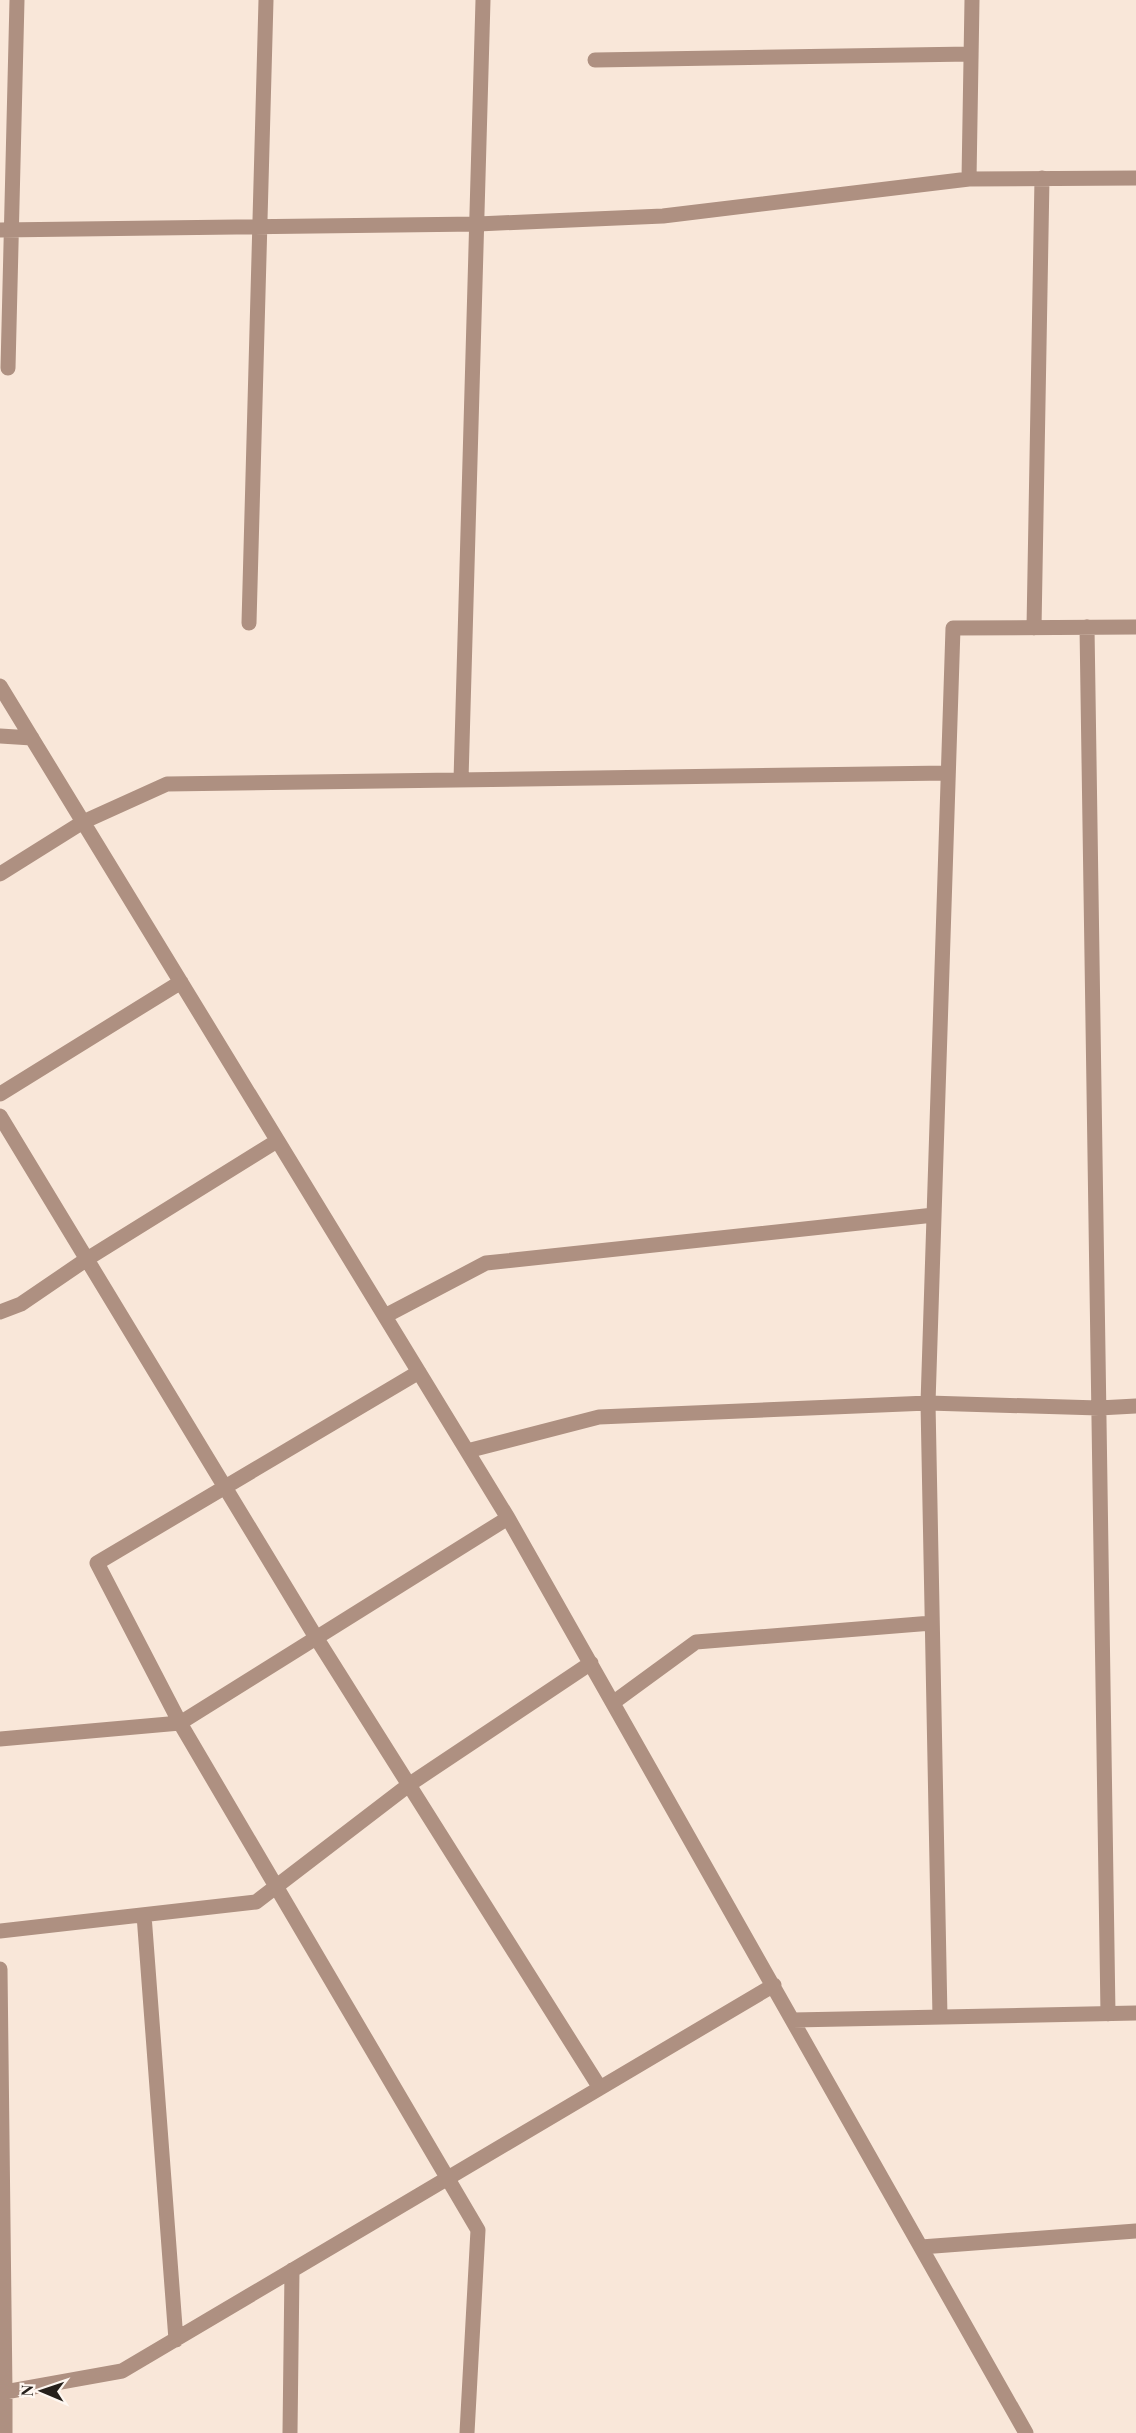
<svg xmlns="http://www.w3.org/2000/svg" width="1136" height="2433" font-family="'Playfair Display',serif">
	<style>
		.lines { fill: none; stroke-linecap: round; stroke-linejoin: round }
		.street { stroke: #ae9081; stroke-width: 15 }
	</style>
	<rect width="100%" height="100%" fill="#f9e7d9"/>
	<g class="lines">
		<path class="street" d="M 972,0 L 969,179 L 1136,178
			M 595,60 L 971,54
			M 0,230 L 478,224 L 663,216 L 969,179
			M 8,368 L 17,0
			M 249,623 L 266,0
			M 1087,627 L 1108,2014
			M 1034,628 L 1042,178
			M 0,686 L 508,1518 L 1026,2433
			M 0,736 L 32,738
			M 461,780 L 483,0
			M 0,874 L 83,822 L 167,784 L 948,773
			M 0,1094 L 181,982
			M 0,1116 L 317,1639 L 600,2088
			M 0,1312 L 21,1304 L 87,1259 L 277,1141
			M 385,1316 L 486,1263 L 934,1215
			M 419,1372 L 97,1563 L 180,1723 L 478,2230 L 467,2433
			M 467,1451 L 599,1417 L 928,1403 L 953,628 L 1136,627
			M 614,1702 L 696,1642 L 932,1623
			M 0,1739 L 180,1723 L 508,1518
			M 144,1915 L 176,2340
			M 0,1931 L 256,1902 L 410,1784 L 591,1663
			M 0,1969 L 5,2392 L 122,2371 L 774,1985
			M 940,2017 L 928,1403 L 1099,1408 L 1136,1406
			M 793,2020 L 1136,2013
			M 921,2247 L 1136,2231
			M 5,2392 L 5,2433
			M 290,2433 L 292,2270"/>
	</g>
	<g transform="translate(42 2391) rotate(272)" stroke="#fef7f1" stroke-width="4.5" paint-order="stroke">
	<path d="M0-4.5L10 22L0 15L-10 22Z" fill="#26201b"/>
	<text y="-9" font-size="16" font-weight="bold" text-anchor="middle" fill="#26201b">N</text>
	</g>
</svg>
